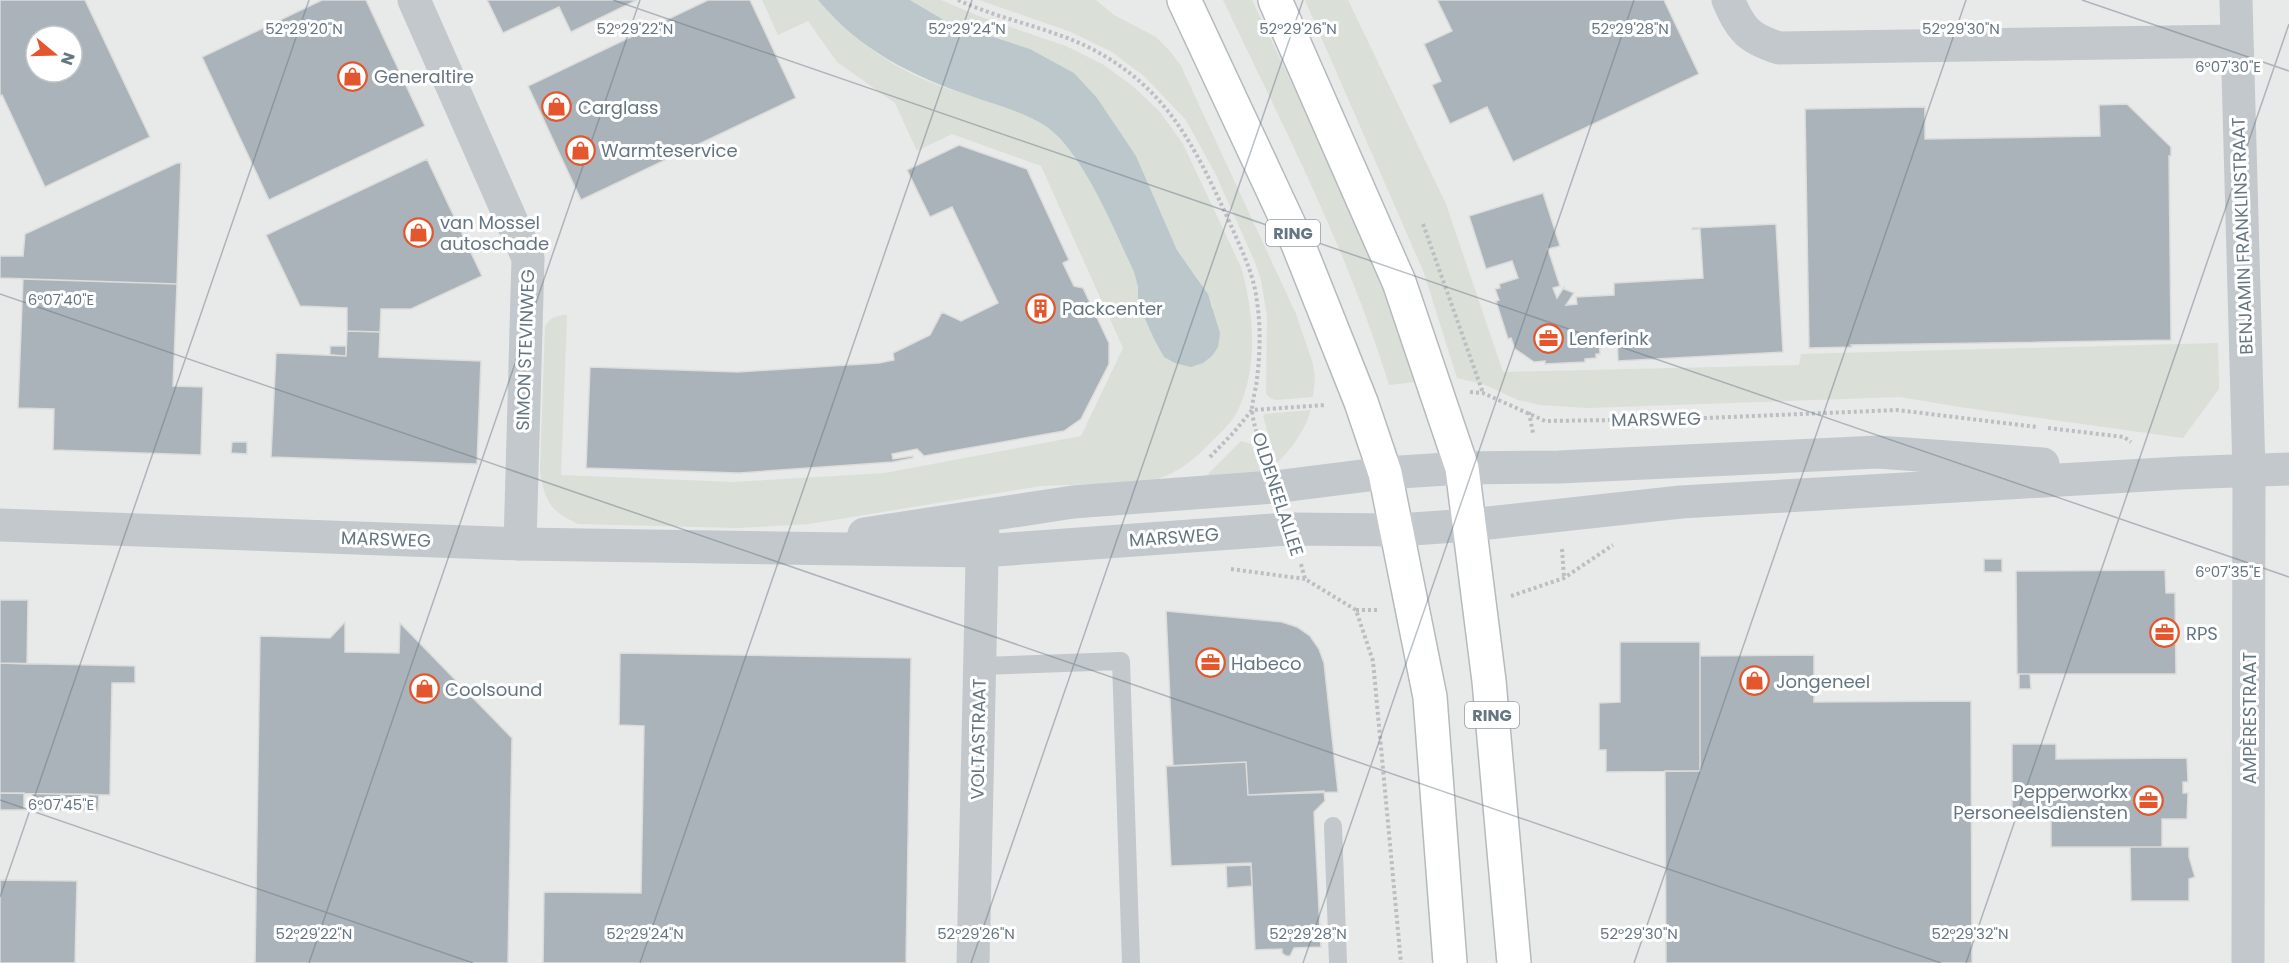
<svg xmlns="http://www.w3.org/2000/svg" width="2289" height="963" font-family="Poppins,sans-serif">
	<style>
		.built { fill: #e8e9e9; fill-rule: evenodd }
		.green { fill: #dadfd7 }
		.water { fill: #bbc7cb }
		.building { fill: #aab3b9; stroke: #dcdcda; stroke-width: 1.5; fill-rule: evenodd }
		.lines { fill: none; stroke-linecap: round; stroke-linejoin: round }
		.primary-casing { stroke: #b5babe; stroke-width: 36 }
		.path { stroke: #bbbfc2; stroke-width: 4; stroke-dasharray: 3 3; stroke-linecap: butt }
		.service { stroke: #c3c8cc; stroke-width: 18 }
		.minor { stroke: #c3c8cc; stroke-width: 33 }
		.tertiary { stroke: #c3c8cc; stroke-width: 33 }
		.primary { stroke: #fff; stroke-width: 33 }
		.ticks { fill: none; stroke: #657683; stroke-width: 1.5; stroke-opacity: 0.45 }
		.labels { text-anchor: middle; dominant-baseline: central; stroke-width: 6; stroke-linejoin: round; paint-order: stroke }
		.shield { fill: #fff; stroke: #939fa8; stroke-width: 1.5 }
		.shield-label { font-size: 16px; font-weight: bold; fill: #657683 }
		.poi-label { font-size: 18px; fill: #657683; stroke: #fff; text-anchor: start }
		.street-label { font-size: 18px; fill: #657683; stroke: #fff }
		.ticks-label { font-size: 15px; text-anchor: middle; fill: #657683; stroke: #fff; stroke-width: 6; stroke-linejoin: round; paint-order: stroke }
	</style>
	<rect width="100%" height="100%" fill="#fafaf8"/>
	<path class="built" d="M 0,0 L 2289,0 L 2289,963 L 0,963 ZM 36,36 L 72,36 L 72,72 L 36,72 Z"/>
	<path class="green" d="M 762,0 L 818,0 C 849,33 881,61 923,79 C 961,96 1014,104 1047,127 C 1086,156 1113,229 1134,272 L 1138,287 L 1138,303 L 1214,308 L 1199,280 L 1177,250 L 1136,156 L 1074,73 L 1030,49 L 947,22 L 910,0 L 941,0 L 981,17 L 1066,46 L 1104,65 L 1135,88 L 1160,112 L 1183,144 L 1241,267 C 1254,313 1259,368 1237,412 C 1230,425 1217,436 1207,446 C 1190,464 1173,475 1149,482 L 1041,486 L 809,524 L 739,528 L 579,524 C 550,512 544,500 540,470 L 545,327 C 550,317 557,315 567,315 L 561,475 L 733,482 L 885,473 L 1081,436 L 1123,348 L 1041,166 L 952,134 L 917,151 L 895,103 L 837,62 L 808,21 L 778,35 Z
		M 979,0 L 1096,0 L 1114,15 L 1156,37 L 1170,51 L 1181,66 L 1296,314 L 1313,364 L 1315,378 L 1313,397 L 1276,400 L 1272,399 L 1266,394 L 1267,316 L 1261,280 L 1255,262 L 1216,175 L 1186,120 L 1145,77 L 1112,52 L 1071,32 Z
		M 1223,0 L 1252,0 C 1311,125 1375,249 1415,382 L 1389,385 C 1348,251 1283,126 1223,0 Z
		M 1305,0 L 1348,0 L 1446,204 L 1503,372 L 1799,365 L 1801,354 L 2218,343 L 2219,389 L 2183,438 L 1960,407 L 1900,397 L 1588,408 L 1540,405 L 1518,400 L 1483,384 L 1457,378 L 1424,273 Z
		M 1311,410 C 1304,432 1293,447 1277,463 L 1263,416 L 1265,414 Z
		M 1241,441 L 1251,444 L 1261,473 L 1200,482 Z"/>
	<path class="water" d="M 818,0 L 910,0 L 947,22 L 1030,49 L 1074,73 L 1097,98 L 1136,156 L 1177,250 L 1208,294 L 1220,333 L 1218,347 L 1212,356 L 1203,363 L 1191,367 L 1175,363 L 1164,357 L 1154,339 L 1138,303 L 1138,287 L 1134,272 C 1114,230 1084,154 1047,127 C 1025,112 996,105 971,96 C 910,75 860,50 818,0 Z"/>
	<path class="building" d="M 0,0 L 85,0 L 150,137 L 45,187 L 2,95 L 0,96 ZM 36,36 L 72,36 L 72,72 L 36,72 Z
		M 322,0 L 366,0 L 425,126 L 269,200 L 202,57 Z
		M 487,0 L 637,0 L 571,32 L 559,7 L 503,33 Z
		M 708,0 L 750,0 L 796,98 L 581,200 L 528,86 Z
		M 1437,0 L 1664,0 L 1699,74 L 1513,162 L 1487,107 L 1450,124 L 1432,85 L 1441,81 L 1424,44 L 1452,31 Z
		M 2127,104 L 2171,147 L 2171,156 L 2169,156 L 2171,340 L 1851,345 L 1852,347 L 1809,348 L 1805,109 L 1925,107 L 1925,139 L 2100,136 L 2099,105 Z
		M 959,145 L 1027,169 L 1069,260 L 1063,263 L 1074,286 L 1083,288 L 1109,343 L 1109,364 L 1081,419 L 1064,431 L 924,456 L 917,449 L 892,454 L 893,459 L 913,456 L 913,458 L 893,462 L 739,473 L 586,468 L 590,367 L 738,372 L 879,363 L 894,360 L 893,353 L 930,335 L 942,312 L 961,321 L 998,303 L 952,207 L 930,217 L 907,170 Z
		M 427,159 L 482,276 L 411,309 L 381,309 L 380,332 L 347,331 L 347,308 L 300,306 L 266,235 Z
		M 177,163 L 181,163 L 177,284 L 0,278 L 0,256 L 23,256 L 25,234 Z
		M 1543,193 L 1560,246 L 1548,249 L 1560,286 L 1553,288 L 1557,298 L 1564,287 L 1564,289 L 1574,293 L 1566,305 L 1577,304 L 1576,297 L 1614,295 L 1614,283 L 1703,278 L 1700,229 L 1692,230 L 1692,228 L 1776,224 L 1783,352 L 1618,361 L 1617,333 L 1599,334 L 1600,354 L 1596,354 L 1596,358 L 1585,359 L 1585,362 L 1545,364 L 1545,361 L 1534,362 L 1515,349 L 1511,338 L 1508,339 L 1496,301 L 1499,300 L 1495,289 L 1500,288 L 1499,284 L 1518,278 L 1512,261 L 1486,269 L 1469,216 Z
		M 23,279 L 177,284 L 173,386 L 203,387 L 201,455 L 53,450 L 54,409 L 18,408 Z
		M 347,331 L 380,332 L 379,357 L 481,361 L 477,464 L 271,457 L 276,353 L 346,356 Z
		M 330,346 L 346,346 L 346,356 L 330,355 Z
		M 232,442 L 247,442 L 247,454 L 231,453 Z
		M 1984,559 L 2002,559 L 2002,572 L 1984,572 Z
		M 2165,570 L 2166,593 L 2175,593 L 2176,674 L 2017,674 L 2016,571 Z
		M 0,600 L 28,600 L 27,664 L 0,663 Z
		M 1166,611 L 1282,622 L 1297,627 L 1310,636 L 1319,649 L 1324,663 L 1338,792 L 1248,795 L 1246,762 L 1173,766 Z
		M 345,622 L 345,652 L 399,653 L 400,623 L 512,738 L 508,963 L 255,963 L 260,636 L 330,638 Z
		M 1620,642 L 1700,642 L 1700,771 L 1606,772 L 1606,750 L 1599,750 L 1599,703 L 1620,702 Z
		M 620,653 L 911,658 L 906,963 L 543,963 L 544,892 L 641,893 L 644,726 L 619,725 Z
		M 1814,655 L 1814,702 L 1971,701 L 1972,963 L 1666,963 L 1665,771 L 1700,771 L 1700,656 Z
		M 0,663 L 135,666 L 135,683 L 112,683 L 110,795 L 0,793 Z
		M 2019,674 L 2030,674 L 2031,689 L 2019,689 Z
		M 2012,744 L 2056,744 L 2056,759 L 2187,758 L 2188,782 L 2183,782 L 2183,793 L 2188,793 L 2187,819 L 2162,819 L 2162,847 L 2051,847 L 2051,812 L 2012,812 Z
		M 1246,762 L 1248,795 L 1324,791 L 1325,801 L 1314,812 L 1321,947 L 1294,948 L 1290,956 L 1286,956 L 1282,953 L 1282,949 L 1255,950 L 1251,863 L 1171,866 L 1166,766 Z
		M 0,793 L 24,793 L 24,810 L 0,810 Z
		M 32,794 L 87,794 L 88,811 L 32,810 Z
		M 87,794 L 99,795 L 98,811 L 88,811 Z
		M 2130,847 L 2189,847 L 2189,857 L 2195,877 L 2189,879 L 2189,901 L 2131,901 Z
		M 1251,865 L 1252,886 L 1227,888 L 1226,866 Z
		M 0,880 L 77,881 L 75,963 L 0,963 Z"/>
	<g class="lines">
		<defs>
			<path id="primary" d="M 1184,0 L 1298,244 L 1361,402 L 1385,473 L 1430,697 L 1450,963
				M 1275,0 L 1399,282 L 1462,468 L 1489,681 L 1514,963"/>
		</defs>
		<use href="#primary" class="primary-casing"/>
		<path class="path" d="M 958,0 C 1001,20 1048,27 1090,48 C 1167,87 1195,147 1229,221 C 1240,247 1254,273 1257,302 C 1261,328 1260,354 1257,379 C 1256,389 1252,401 1252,410 C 1253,425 1260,440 1263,455
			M 1423,224 L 1483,393
			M 1470,392 L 1483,393 L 1545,421 L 1683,419 L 1897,410 L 2037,427
			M 1529,412 L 1533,433
			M 2048,428 L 2124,437 L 2131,442
			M 1210,457 L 1234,432 L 1252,410 L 1326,405
			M 1562,549 L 1564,577
			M 1301,564 L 1305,579 L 1356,610 L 1373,661 L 1401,963
			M 1231,569 L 1305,579
			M 1511,596 L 1564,578 L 1613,545
			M 1356,610 L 1379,610"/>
		<path class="service" d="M 980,666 L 1121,661 L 1131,963
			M 1333,826 L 1338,963"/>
		<path class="minor" d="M 414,0 L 528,258 L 520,544
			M 1728,0 C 1741,29 1747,38 1779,48 L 2236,41
			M 2236,0 L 2249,472 L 2248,963
			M 973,963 L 983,516"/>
		<path class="tertiary" d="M 0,525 L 520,544 L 982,551 L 1288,529 L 1398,530 L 1470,525 L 1681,502 L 2180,473 L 2289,469
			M 864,534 L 1073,502 L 1274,487 L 1385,473 L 1462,468 L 1559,467 L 1878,452 L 2043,464"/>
		<use href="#primary" class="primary"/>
	</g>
	<path class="ticks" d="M 613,0 L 2289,577M 2082,0 L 2289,71M 0,294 L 1941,963M 0,800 L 473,963M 0,897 L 309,0M 309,963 L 640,0M 640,963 L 972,0M 971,963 L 1303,0M 1303,963 L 1634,0M 1634,963 L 1966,0M 1966,963 L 2289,24"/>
	<defs>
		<symbol id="shop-ring" viewBox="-11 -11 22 22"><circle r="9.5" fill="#fff" stroke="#e4572e" stroke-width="1.5"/><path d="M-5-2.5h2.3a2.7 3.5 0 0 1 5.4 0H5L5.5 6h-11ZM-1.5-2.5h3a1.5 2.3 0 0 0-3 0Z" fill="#e4572e"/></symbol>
		<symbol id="building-ring" viewBox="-11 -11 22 22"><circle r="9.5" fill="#fff" stroke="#e4572e" stroke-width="1.5"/><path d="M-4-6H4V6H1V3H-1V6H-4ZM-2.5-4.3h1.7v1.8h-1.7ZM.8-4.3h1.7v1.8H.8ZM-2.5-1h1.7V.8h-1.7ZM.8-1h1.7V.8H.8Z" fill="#e4572e"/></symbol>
		<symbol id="office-ring" viewBox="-11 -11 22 22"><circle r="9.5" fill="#fff" stroke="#e4572e" stroke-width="1.5"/><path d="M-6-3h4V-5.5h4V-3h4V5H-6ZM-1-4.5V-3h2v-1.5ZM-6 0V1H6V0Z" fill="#e4572e"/></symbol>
	</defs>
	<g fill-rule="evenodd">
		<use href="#shop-ring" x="336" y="60" width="33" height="33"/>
		<use href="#shop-ring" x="540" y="90" width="33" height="33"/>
		<use href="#shop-ring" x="564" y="134" width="33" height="33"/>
		<use href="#shop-ring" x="402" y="216" width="33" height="33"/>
		<use href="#building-ring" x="1024" y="292" width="33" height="33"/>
		<use href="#office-ring" x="1532" y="322" width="33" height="33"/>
		<use href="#office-ring" x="2148" y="616" width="33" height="33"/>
		<use href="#office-ring" x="1194" y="646" width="33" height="33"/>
		<use href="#shop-ring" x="1738" y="664" width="33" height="33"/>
		<use href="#shop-ring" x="408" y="672" width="33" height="33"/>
		<use href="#office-ring" x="2132" y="784" width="33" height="33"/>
	</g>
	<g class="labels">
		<g class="shield">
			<rect x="1266" y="220" width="54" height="26" rx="4.5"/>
			<rect x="1465" y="702" width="54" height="26" rx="4.5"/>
		</g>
		<g class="shield-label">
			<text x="1293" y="233">RING</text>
			<text x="1492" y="715">RING</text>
		</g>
		<g class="poi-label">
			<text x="374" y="76">Generaltire</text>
			<text x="578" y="107">Carglass</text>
			<text x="601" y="150">Warmteservice</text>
			<text x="440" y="222">van Mossel<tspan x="440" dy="21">autoschade</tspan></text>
			<text x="1062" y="308">Packcenter</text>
			<text x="1569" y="338">Lenferink</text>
			<text x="2186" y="633">RPS</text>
			<text x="1231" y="663">Habeco</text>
			<text x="1776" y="681">Jongeneel</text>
			<text x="445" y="689">Coolsound</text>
			<text x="2128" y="791" text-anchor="end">Pepperworkx<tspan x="2128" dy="21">Personeelsdiensten</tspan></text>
		</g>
		<g class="street-label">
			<text transform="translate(2242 236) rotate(-92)">BENJAMIN FRANKLINSTRAAT</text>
			<text transform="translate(525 350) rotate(-88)">SIMON STEVINWEG</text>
			<text transform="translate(1656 419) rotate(-1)">MARSWEG</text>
			<text transform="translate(1278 494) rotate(72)">OLDENEELALLEE</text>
			<text transform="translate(1174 537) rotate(-4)">MARSWEG</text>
			<text transform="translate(386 539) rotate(2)">MARSWEG</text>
			<text transform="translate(2249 718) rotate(-90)">AMPÈRESTRAAT</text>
			<text transform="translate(978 739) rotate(-89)">VOLTASTRAAT</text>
		</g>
	</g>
	<g class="ticks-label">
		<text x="304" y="34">52°29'20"N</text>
		<text x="635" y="34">52°29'22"N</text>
		<text x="967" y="34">52°29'24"N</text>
		<text x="1298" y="34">52°29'26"N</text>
		<text x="1630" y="34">52°29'28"N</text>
		<text x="1961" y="34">52°29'30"N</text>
		<text x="2228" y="72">6°07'30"E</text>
		<text x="61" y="305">6°07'40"E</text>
		<text x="2228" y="577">6°07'35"E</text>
		<text x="61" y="810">6°07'45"E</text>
		<text x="314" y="939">52°29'22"N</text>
		<text x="645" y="939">52°29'24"N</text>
		<text x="976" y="939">52°29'26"N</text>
		<text x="1308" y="939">52°29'28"N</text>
		<text x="1639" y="939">52°29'30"N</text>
		<text x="1970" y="939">52°29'32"N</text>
	</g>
	<g transform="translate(54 54) rotate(109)"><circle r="28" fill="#ffffff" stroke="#c1c8cd" stroke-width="1.5"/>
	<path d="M0-4.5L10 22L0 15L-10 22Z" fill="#e4572e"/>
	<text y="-9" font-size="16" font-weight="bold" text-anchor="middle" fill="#657683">N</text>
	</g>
</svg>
